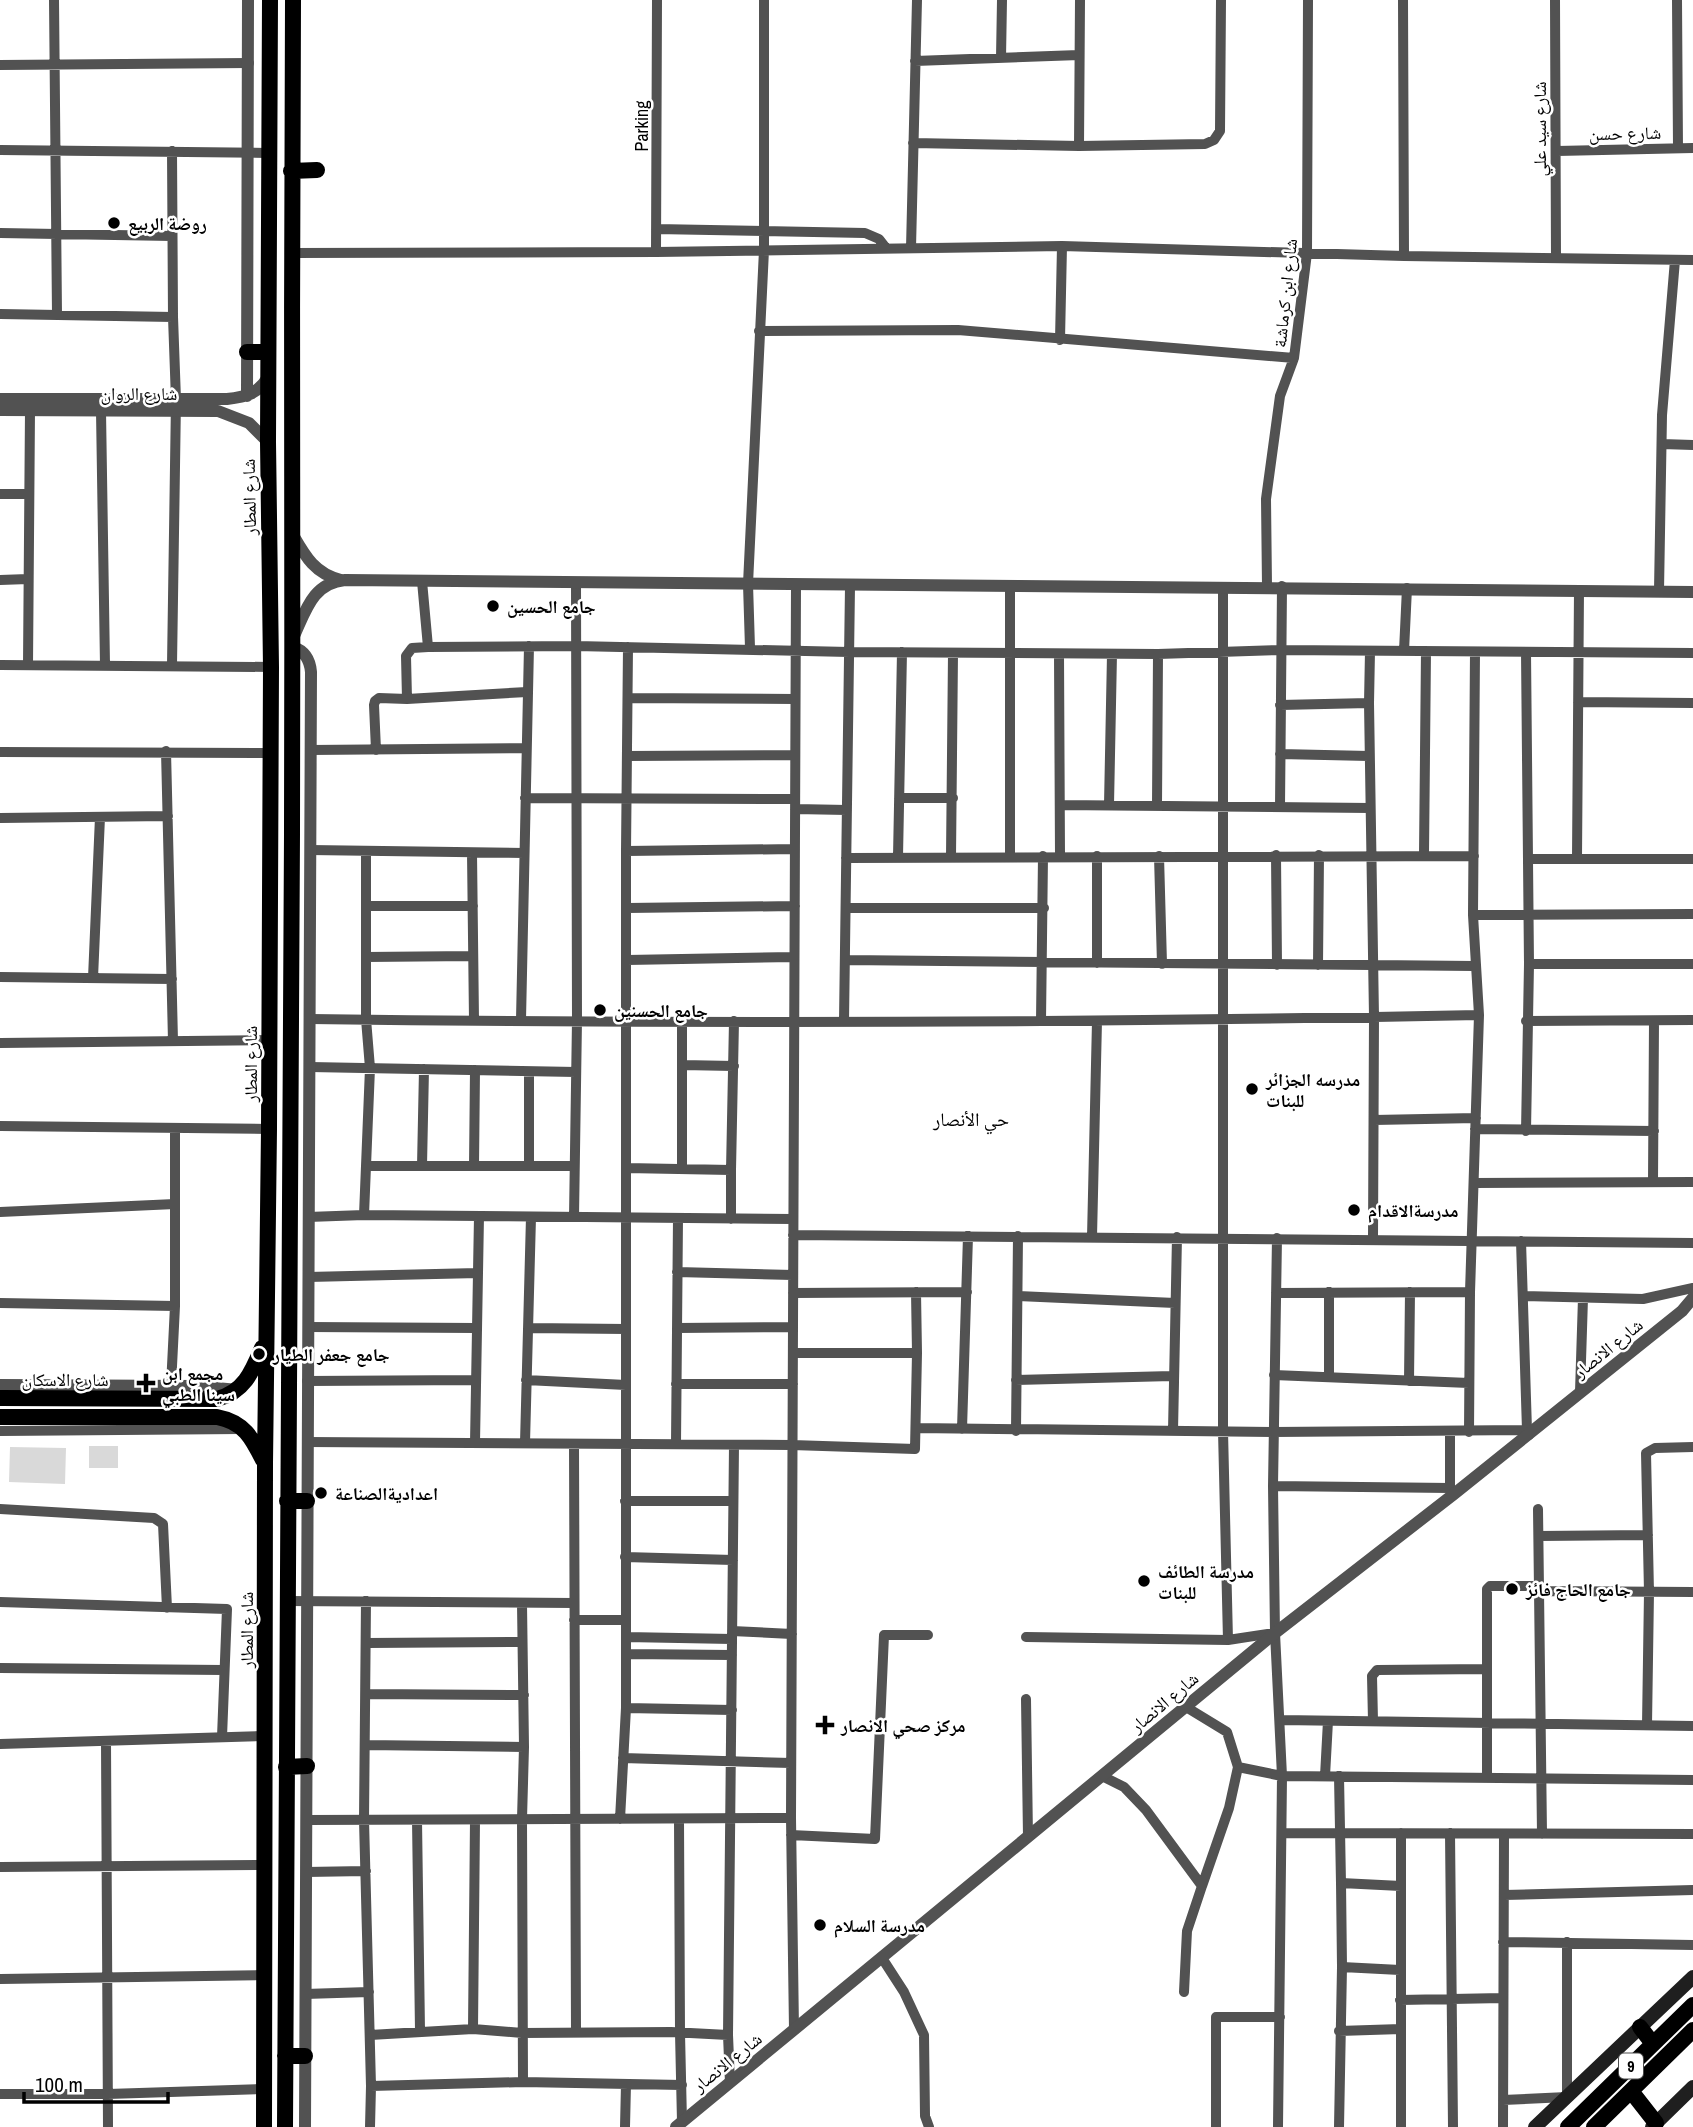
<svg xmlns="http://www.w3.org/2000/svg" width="1693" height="2127" font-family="'Archivo Narrow','Noto Naskh Arabic',sans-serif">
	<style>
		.green { fill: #d9d9d9 }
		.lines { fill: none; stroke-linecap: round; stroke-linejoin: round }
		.minor { stroke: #525252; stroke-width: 10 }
		.tertiary { stroke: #525252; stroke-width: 12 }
		.secondary { stroke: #1f1f1f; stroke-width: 14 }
		.primary { stroke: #000; stroke-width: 16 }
		.trunk { stroke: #000; stroke-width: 16 }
		.poi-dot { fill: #000; stroke: #fff; stroke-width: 2.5 }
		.labels { text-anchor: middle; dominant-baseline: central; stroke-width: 5; stroke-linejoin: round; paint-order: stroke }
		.shield { fill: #fff; stroke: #4c4c4c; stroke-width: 2 }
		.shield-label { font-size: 16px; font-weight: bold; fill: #000 }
		.street-label { font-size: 18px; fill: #000; stroke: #fff }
		.poi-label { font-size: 18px; font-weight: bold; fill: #000; stroke: #fff; text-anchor: start }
		.neighbourhood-label { font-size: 19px; fill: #000; stroke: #fff }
	</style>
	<rect width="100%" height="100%" fill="#fff"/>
	<path class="green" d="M 89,1446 L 118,1446 L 118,1468 L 89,1468 Z
		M 10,1447 L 66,1448 L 65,1484 L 9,1482 Z"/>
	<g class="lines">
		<path class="minor" d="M 54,0 L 57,315
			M 1403,0 L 1404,256
			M 1555,0 L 1556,258
			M 1677,0 L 1678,148
			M 1001,58 L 1002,0
			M 915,61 L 1079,55
			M 0,65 L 249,63
			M 913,143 L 1079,146 L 1205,144 L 1214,140 L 1220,131 L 1221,0
			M 1079,146 L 1080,0
			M 0,150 L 269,153
			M 172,151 L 173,317 L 176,400 L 172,665
			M 1557,151 L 1693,148
			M 656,229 L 865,233 L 879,239 L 886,248
			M 0,233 L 172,236
			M 911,248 L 917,0
			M 656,252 L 657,0
			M 291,253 L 656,252 L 1062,246 L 1404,256 L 1693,260
			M 0,314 L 173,317
			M 759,331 L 958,330 L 1294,358
			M 1060,340 L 1062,246
			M 101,411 L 105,665
			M 1662,444 L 1693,445
			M 0,494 L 29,494
			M 0,580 L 28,579
			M 422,581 L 428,647
			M 1010,586 L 1010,856
			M 1267,586 L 1266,499 L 1280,396 L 1294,358 L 1307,253 L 1308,0
			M 1223,587 L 1223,1431 L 1228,1640
			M 1659,591 L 1662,415 L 1675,260
			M 750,648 L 748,584 L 764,250 L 764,0
			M 1370,651 L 1369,703 L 1374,1017 L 1373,1239
			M 1404,651 L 1407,588
			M 1526,652 L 1529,964 L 1526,1131
			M 1059,654 L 1060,857
			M 0,665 L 271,667
			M 28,665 L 30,410
			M 628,698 L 795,699
			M 407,699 L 406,656 L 412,648 L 428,647 L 576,646 L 849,652 L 1158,654 L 1279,650 L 1693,653
			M 1578,702 L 1693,703
			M 1280,705 L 1369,703
			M 310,750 L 526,748
			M 376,750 L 374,705 L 375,701 L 379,698 L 407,699 L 527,692
			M 166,751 L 173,1041
			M 0,752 L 270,753
			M 1280,754 L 1369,756
			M 627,756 L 795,755
			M 525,798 L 795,799
			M 899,798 L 953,798
			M 1060,805 L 1370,808
			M 1109,805 L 1112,654
			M 1157,806 L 1158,654
			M 1280,807 L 1282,586
			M 795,809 L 847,810
			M 0,818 L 168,816
			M 310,850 L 524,853
			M 626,851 L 795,849
			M 472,853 L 474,1020
			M 1276,855 L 1277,965
			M 1424,855 L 1426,651
			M 1159,856 L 1162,964
			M 898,857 L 902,652
			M 951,857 L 953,653
			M 846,858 L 1474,856
			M 1577,858 L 1579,590
			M 1528,859 L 1693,859
			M 366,906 L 473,906
			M 627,908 L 795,906
			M 846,908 L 1044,908
			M 1473,915 L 1693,914
			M 366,957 L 473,956
			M 627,960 L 794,957
			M 845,960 L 1474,966
			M 1097,963 L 1097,856
			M 1529,964 L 1693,964
			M 1318,965 L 1319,855
			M 0,977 L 172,979
			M 93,978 L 100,817
			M 310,1019 C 699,1024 1089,1023 1479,1015
			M 521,1020 L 529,646
			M 682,1021 L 682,1169
			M 844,1021 L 850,586
			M 1041,1021 L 1043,856
			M 1526,1021 L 1693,1020
			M 0,1043 L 269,1040
			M 682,1065 L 734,1066
			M 310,1067 L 576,1072
			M 1374,1120 L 1476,1118
			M 0,1126 L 269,1129
			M 1475,1129 L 1654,1131
			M 366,1166 L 574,1166
			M 422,1166 L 424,1069
			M 474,1166 L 475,1070
			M 529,1166 L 529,1072
			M 626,1168 L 731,1170 L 731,1219
			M 731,1170 L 734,1021
			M 1653,1182 L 1654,1021
			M 1474,1183 L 1693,1182
			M 0,1212 L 175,1204
			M 364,1215 L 370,1068 L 366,1019 L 366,852
			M 308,1217 L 364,1215 L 793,1219
			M 574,1217 L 577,1020 L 576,583
			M 793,1235 L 1693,1243
			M 1092,1237 L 1097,1021
			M 1277,1238 L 1273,1486 L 1275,1633 L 1282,1776 L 1278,2127
			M 1521,1241 L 1527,1430 L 1529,1435
			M 677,1272 L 793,1275
			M 308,1277 L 478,1273
			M 1329,1292 L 1329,1377
			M 793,1293 L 967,1292
			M 1276,1293 L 1470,1292
			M 1018,1296 L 1175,1303
			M 1523,1296 L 1643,1299 L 1693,1288
			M 0,1303 L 175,1306
			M 308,1327 L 476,1328
			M 528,1328 L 626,1329
			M 677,1328 L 793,1327
			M 793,1353 L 917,1353 L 916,1292
			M 1274,1375 L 1469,1383
			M 526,1380 L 626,1385
			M 1016,1380 L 1172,1376
			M 307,1381 L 476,1380
			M 1409,1381 L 1410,1292
			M 676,1384 L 793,1384
			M 171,1386 L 175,1306 L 175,1128
			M 1580,1392 L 1583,1298
			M 916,1428 L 1273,1432 L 1527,1430
			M 962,1429 L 968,1236
			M 0,1431 L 241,1429
			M 1016,1431 L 1018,1236
			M 1173,1431 L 1177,1237
			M 1469,1432 L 1470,1292 L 1479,1015 L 1473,915 L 1475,652
			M 307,1442 L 792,1445 L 915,1449 L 917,1353
			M 475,1443 L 479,1216
			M 525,1443 L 531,1217
			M 574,1444 L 576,2032
			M 676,1444 L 678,1218
			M 1273,1486 L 1450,1488 L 1454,1494
			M 1450,1488 L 1450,1432
			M 625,1501 L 733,1501
			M 0,1509 L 154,1518 L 163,1524 L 167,1608
			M 1538,1509 L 1542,1834
			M 1539,1536 L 1648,1535
			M 625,1557 L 733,1560
			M 1539,1591 L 1693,1592
			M 286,1601 L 574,1603
			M 366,1601 L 364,1820 L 371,2086 L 370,2127
			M 0,1602 L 227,1609 L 222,1737
			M 522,1604 L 524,1747 L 522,1819 L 523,2082
			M 574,1620 L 626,1620
			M 732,1631 L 792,1634
			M 626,1637 L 732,1639
			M 1026,1637 L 1228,1640 L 1274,1633
			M 367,1643 L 522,1642
			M 626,1654 L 732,1655
			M 0,1668 L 224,1670
			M 366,1694 L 524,1695
			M 1026,1699 L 1028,1837
			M 1186,1707 L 1227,1732 L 1238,1767 L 1229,1808 L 1202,1886
			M 626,1708 L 732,1710
			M 1281,1720 L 1693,1726
			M 1373,1721 L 1372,1676 L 1377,1670 L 1487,1669
			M 1647,1725 L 1649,1592 L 1646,1453 L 1655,1448 L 1693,1447
			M 106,1741 L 108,2127
			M 0,1744 L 265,1736
			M 365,1745 L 524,1747
			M 623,1758 L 791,1763
			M 1238,1767 L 1282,1776 L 1693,1780
			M 1102,1776 L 1124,1787 L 1146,1810 L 1202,1886 L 1187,1931 L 1184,1992
			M 1325,1776 L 1328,1721
			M 1339,1776 L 1341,1883
			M 1487,1778 L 1487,1589 L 1490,1586 L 1539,1586
			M 620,1819 L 626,1708 L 626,851 L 628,647
			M 679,1819 L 680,2033 L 682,2122
			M 307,1820 L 791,1818
			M 417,1820 L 420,2031
			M 1282,1833 L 1693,1834
			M 1450,1833 L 1453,2127
			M 791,1835 L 875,1839 L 884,1635 L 928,1635
			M 0,1867 L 265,1865
			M 306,1872 L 366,1871
			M 1504,1895 L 1693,1890
			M 1503,1942 L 1693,1945
			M 882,1958 L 904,1992 L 924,2035 L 925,2116 L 929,2127
			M 1400,1970 L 1342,1967 L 1341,1883 L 1401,1886
			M 0,1979 L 265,1975
			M 305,1994 L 369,1992
			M 1400,2000 L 1503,1998
			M 473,2029 L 475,1820
			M 794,2030 L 791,1818 L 796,586
			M 1339,2031 L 1401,2029
			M 370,2035 L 473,2029 L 522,2033 L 671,2032 L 728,2035
			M 730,2083 L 728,2035 L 734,1445
			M 371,2086 L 523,2082 L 682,2085
			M 0,2094 L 108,2094 L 265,2089
			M 1503,2100 L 1567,2097 L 1567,1942
			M 625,2127 L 626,2084
			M 1216,2127 L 1216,2017 L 1280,2017
			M 1339,2127 L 1342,1967
			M 1401,2127 L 1401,1833
			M 1503,2127 L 1504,1834"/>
		<path class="tertiary" d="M 247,396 L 248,0
			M 0,399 L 227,399 C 246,397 258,394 268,377
			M 0,410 L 218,411 L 249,423 L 268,442
			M 293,535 C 305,556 315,574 341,580
			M 294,636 C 306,610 313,583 345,580 C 794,586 1244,586 1693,592
			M 293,647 C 305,651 310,660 311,672 L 305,2127
			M 0,1385 L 194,1386 L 238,1390
			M 676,2127 L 1275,1633 L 1454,1494 L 1682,1311 L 1693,1298"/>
		<path class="secondary" d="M 1535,2127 L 1693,1977
			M 1652,2127 L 1693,2087"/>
		<path class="primary" d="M 291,171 L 317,170
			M 247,352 L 268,352
			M 0,1398 L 217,1399 C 244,1392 252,1372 262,1348
			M 0,1417 L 217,1417 C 244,1422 252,1438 263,1460
			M 287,1501 L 307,1501
			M 286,1767 L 307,1766
			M 285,2056 L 305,2056
			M 264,2127 L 265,1463 L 269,1129 L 271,667 L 268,442 L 270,0
			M 285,2127 C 286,1696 291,1265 292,834 C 293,556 291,278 293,0"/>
		<path class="trunk" d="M 1640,2027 L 1653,2044
			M 1631,2091 L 1656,2123
			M 1568,2127 L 1693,2005
			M 1594,2127 L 1693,2030"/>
	</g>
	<g class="poi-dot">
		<circle cx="114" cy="223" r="7"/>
		<circle cx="493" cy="606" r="7"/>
		<circle cx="600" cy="1010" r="7"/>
		<circle cx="1252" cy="1089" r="7"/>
		<circle cx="1354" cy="1210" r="7"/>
		<circle cx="259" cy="1354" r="7"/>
		<path d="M142.5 1372.5h7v7h7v7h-7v7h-7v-7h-7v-7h7z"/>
		<circle cx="321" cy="1493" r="7"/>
		<circle cx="1144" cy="1581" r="7"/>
		<circle cx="1512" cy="1589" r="7"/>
		<path d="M821.5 1714.5h7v7h7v7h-7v7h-7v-7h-7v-7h7z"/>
		<circle cx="820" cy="1925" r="7"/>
	</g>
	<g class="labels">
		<rect class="shield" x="1619" y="2053.5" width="24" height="25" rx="5"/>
		<g class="shield-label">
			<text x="1631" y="2066">9</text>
		</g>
		<g class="street-label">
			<text transform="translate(641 126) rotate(-90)">Parking</text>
			<text transform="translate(1539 129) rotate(-90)">شارع سيد علي</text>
			<text transform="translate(1625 133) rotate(-1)">شارع حسن</text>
			<text transform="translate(1285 293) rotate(-84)">شارع ابن كرماشة</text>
			<text x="139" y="393">شارع الروان</text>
			<text transform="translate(249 497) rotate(-91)">شارع المطار</text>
			<text transform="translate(250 1064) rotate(-90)">شارع المطار</text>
			<text transform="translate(1608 1348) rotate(-39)">شارع الانصار</text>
			<text x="65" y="1379">شارع الاسكان</text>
			<text transform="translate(246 1630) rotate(-90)">شارع المطار</text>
			<text transform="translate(1164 1702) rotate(-40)">شارع الانصار</text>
			<text transform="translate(727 2062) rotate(-39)">شارع الانصار</text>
		</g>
		<g class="poi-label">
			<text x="128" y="223">روضة الربيع</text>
			<text x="507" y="606">جامع الحسين</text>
			<text x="614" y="1010">جامع الحسنين</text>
			<text x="1266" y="1079">مدرسه الجزائر<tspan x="1266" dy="21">للبنات</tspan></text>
			<text x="1368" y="1210">مدرسةالاقدام</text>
			<text x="273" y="1354">جامع جعفر الطيار</text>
			<text x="162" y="1373">مجمع ابن<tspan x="162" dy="21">سينا الطبي</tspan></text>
			<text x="335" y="1493">اعداديةالصناعة</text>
			<text x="1158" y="1571">مدرسة الطائف<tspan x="1158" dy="21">للبنات</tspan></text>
			<text x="1526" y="1589">جامع الحاج فائز</text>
			<text x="841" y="1725">مركز صحي الانصار</text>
			<text x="834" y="1925">مدرسة السلام</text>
		</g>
		<g class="neighbourhood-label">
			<text x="971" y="1119">حي الأنصار</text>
		</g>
	</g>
	<path d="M24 2092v10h144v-10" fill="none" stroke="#000000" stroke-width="3.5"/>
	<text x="35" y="2092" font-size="21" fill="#000000" stroke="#ffffff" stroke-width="5" paint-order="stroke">100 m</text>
</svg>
